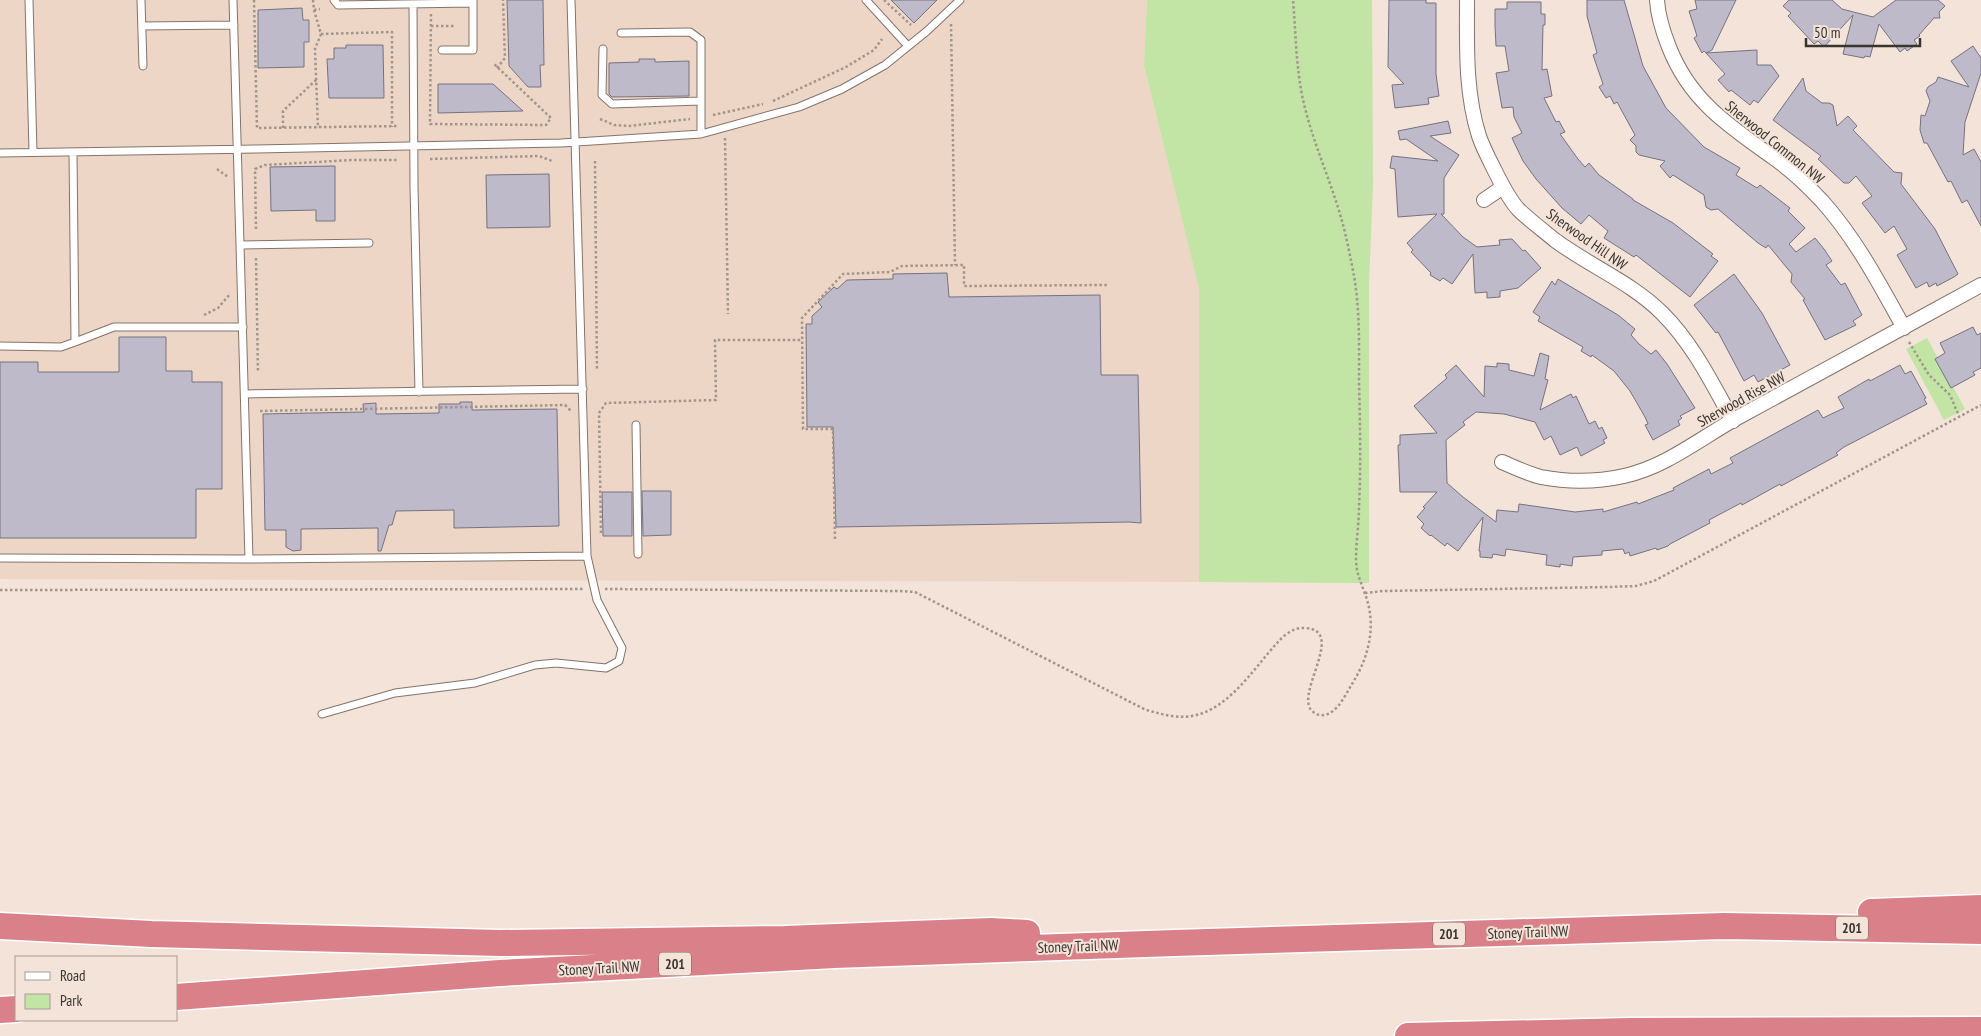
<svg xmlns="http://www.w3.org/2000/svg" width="1981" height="1036" font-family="'PT Sans Narrow',sans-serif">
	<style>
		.built { fill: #eed6c7 }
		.park { fill: #c2e4a4 }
		.building { fill: #bebaca; stroke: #757281 }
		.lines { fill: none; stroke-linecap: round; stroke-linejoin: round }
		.service-casing { stroke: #82746a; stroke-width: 9 }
		.minor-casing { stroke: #82746a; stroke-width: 16 }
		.motorway-casing { stroke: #fff; stroke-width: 29 }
		.path { stroke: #a0958c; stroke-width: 2.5; stroke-dasharray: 2.5 2.5; stroke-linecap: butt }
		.service { stroke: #fff; stroke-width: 7 }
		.minor { stroke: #fff; stroke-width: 14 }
		.motorway { stroke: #d98089; stroke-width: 26 }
		.labels { text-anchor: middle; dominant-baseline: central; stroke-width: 4; stroke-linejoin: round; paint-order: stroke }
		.shield { fill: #f3e3d8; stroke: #726862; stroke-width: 1 }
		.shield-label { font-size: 14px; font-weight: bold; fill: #3a342f }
		.street-label { font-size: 15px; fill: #3a342f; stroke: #f3e3d8 }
	</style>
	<rect width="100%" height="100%" fill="#f3e3d8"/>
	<path class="built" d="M 0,0 L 1147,0 L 1144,67 L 1199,289 L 1199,582 L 0,579 Z"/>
	<path class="park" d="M 1147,0 L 1372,0 L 1373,185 L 1369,283 L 1369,583 L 1199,582 L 1199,289 L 1144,66 Z
		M 1927,338 L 1965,409 L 1944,420 L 1906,349 Z"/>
	<path class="building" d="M 507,0 L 543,0 L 544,65 L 540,65 L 541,87 L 528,87 L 509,66 Z
		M 891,0 L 937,0 L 914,23 Z
		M 1389,0 L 1426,0 L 1426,3 L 1436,3 L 1436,74 L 1439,96 L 1428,98 L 1429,104 L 1395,108 L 1392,85 L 1404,84 L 1388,67 Z
		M 1587,0 L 1624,0 L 1643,66 L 1666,108 L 1704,147 L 1740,168 L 1736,175 L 1757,188 L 1760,185 L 1790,208 L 1788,211 L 1805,228 L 1789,244 L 1796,252 L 1815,238 L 1824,249 L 1832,261 L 1826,265 L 1841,285 L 1845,283 L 1862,315 L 1853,321 L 1856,325 L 1825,340 L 1803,300 L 1805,299 L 1791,282 L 1792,274 L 1768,245 L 1766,248 L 1758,243 L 1718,209 L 1711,210 L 1706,207 L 1704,195 L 1673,175 L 1670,178 L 1660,166 L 1665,161 L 1639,155 L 1636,152 L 1636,146 L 1630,140 L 1635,135 L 1617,102 L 1614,104 L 1610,96 L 1606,98 L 1599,87 L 1603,84 L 1593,55 L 1597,53 L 1587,16 Z
		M 1695,0 L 1736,0 L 1712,50 L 1706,53 L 1704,51 L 1702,53 L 1694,38 L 1697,36 L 1689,11 L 1697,9 Z
		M 1789,0 L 1832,0 L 1842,9 L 1873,17 L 1896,0 L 1938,0 L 1945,6 L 1939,12 L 1940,18 L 1934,18 L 1919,35 L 1920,36 L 1914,40 L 1917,44 L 1907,51 L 1905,48 L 1900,52 L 1879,24 L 1870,57 L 1865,56 L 1864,58 L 1843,54 L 1853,15 L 1824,47 L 1818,41 L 1814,44 L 1788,16 L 1791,13 L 1783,6 Z
		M 1507,2 L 1541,2 L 1541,14 L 1545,14 L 1545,25 L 1543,25 L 1542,70 L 1547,69 L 1552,96 L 1544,98 L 1556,122 L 1559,121 L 1565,132 L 1560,134 L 1578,159 L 1585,167 L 1589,163 L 1599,175 L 1633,199 L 1633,200 L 1673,223 L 1713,254 L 1711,256 L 1718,261 L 1690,297 L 1636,255 L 1634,257 L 1604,238 L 1608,231 L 1589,215 L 1581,224 L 1562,208 L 1536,179 L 1523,161 L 1512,138 L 1522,133 L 1514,117 L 1513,107 L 1502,108 L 1496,73 L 1509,71 L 1505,46 L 1496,46 L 1495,25 L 1495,9 L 1507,9 Z
		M 302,8 L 303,20 L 309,20 L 309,42 L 304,42 L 304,67 L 258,68 L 258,10 Z
		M 346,45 L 383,45 L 384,98 L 329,98 L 327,59 L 334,59 L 334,48 L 346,48 Z
		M 1973,46 L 1981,58 L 1981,73 L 1965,122 L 1963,155 L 1974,149 L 1981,162 L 1981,226 L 1967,200 L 1962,203 L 1951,181 L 1948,182 L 1927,143 L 1924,143 L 1920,130 L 1921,115 L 1925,116 L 1930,101 L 1926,91 L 1928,87 L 1936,82 L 1938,77 L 1969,87 L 1951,61 Z
		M 1757,50 L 1757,65 L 1771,65 L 1779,76 L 1758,103 L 1754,100 L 1750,105 L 1731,90 L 1729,92 L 1718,80 L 1725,74 L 1706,53 Z
		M 639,59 L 655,59 L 655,62 L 689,61 L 689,96 L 612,97 L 609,94 L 609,63 L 639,62 Z
		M 1803,78 L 1806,91 L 1822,103 L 1829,103 L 1833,105 L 1837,126 L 1848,116 L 1857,126 L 1853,130 L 1894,172 L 1902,173 L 1901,184 L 1935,229 L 1958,274 L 1954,277 L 1937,286 L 1936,283 L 1929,287 L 1927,282 L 1916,288 L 1897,255 L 1907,249 L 1894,226 L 1885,233 L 1862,203 L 1872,196 L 1856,176 L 1849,183 L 1844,183 L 1818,159 L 1821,156 L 1773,120 Z
		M 438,84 L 493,84 L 523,111 L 438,113 Z
		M 1448,121 L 1451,133 L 1430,136 L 1459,155 L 1444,178 L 1444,214 L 1441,214 L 1463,237 L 1477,247 L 1500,245 L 1499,240 L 1512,239 L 1523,251 L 1525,250 L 1541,268 L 1518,288 L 1500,291 L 1500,297 L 1487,298 L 1487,292 L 1475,293 L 1473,254 L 1452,284 L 1443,278 L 1440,281 L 1430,275 L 1431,273 L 1411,252 L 1413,250 L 1407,243 L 1437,214 L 1398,217 L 1395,169 L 1390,168 L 1392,156 L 1438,161 L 1406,139 L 1400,140 L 1398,131 Z
		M 335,166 L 335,221 L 316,221 L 316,210 L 271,211 L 270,167 Z
		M 549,174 L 550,227 L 487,228 L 486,175 Z
		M 947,273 L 949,297 L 1100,295 L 1101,375 L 1138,375 L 1141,523 L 1129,522 L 836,527 L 833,427 L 807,427 L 806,324 L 812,324 L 812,316 L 822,307 L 818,302 L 834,287 L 837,289 L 847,280 L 893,279 L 893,274 Z
		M 1734,274 L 1762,313 L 1790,365 L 1758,382 L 1754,375 L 1744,381 L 1718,332 L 1716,333 L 1694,305 Z
		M 1558,279 L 1618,315 L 1635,329 L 1631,335 L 1639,344 L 1651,354 L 1656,350 L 1667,364 L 1695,408 L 1680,416 L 1682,418 L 1678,421 L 1680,425 L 1653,440 L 1645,425 L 1648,424 L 1645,417 L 1630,391 L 1614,371 L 1592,355 L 1591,357 L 1581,351 L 1583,347 L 1538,321 L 1540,317 L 1533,312 L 1552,281 L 1555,285 Z
		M 1973,327 L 1977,335 L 1981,333 L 1981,368 L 1973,372 L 1975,375 L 1951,388 L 1935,359 L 1945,353 L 1940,343 Z
		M 119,337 L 166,337 L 166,371 L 192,371 L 192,382 L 222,382 L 222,489 L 196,489 L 196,538 L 0,538 L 0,362 L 38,362 L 38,372 L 119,372 Z
		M 1540,353 L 1549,356 L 1545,379 L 1548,380 L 1540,410 L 1571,394 L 1573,398 L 1576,396 L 1589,424 L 1595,421 L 1599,429 L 1602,427 L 1607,438 L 1603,440 L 1605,443 L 1581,456 L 1577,447 L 1560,455 L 1551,436 L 1544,440 L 1535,422 L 1504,414 L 1476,412 L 1463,422 L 1465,425 L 1446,440 L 1447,483 L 1463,497 L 1496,522 L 1497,510 L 1518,512 L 1519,504 L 1575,512 L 1603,509 L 1603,512 L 1637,502 L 1638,504 L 1674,490 L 1673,488 L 1709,469 L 1711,474 L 1733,463 L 1730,458 L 1818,410 L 1823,418 L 1844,408 L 1838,397 L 1869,379 L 1870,381 L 1900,365 L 1905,374 L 1911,371 L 1926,398 L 1924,399 L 1927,404 L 1844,447 L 1836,453 L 1838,455 L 1781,486 L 1780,484 L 1742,505 L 1741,503 L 1709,520 L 1710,523 L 1670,544 L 1668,546 L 1657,550 L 1656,548 L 1630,556 L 1629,552 L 1625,554 L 1623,549 L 1602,551 L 1602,555 L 1573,557 L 1572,566 L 1560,564 L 1560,567 L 1546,565 L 1547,555 L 1506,549 L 1505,556 L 1493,554 L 1492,558 L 1480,557 L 1480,551 L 1479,551 L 1483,517 L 1458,551 L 1447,543 L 1445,546 L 1431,535 L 1430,536 L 1421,528 L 1424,524 L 1417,517 L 1425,508 L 1423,507 L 1437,492 L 1400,492 L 1398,445 L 1400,445 L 1400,435 L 1437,433 L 1414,406 L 1447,378 L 1445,375 L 1456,365 L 1484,397 L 1485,366 L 1497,367 L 1497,363 L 1509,364 L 1509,370 L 1534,376 Z
		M 460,402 L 472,402 L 472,410 L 557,409 L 559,526 L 454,528 L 454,510 L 396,511 L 392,525 L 389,525 L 381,551 L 378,551 L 378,528 L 301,529 L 301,550 L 293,551 L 286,547 L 286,530 L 265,530 L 263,414 L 364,412 L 363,404 L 376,403 L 376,414 L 439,413 L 439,404 L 460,404 Z
		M 642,491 L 671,491 L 671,535 L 643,536 Z
		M 602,492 L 632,492 L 632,536 L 603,536 Z"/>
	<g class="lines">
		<defs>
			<path id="service" d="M 29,0 L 33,152
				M 141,0 L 143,66
				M 233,0 L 249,559
				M 334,0 L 338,5 L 473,3 L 473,0
				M 866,0 L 908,46
				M 413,4 L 414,187 L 419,392
				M 142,26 L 234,25
				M 621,33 L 690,32 L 701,40 L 701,134
				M 603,49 L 602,95 L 612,104 L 700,101
				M 442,50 L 473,50 L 473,3
				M 0,153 L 256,149 L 561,143 L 701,134 L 799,107 L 842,89 L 885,65 L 927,31 L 960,0
				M 241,245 L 369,243
				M 75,342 L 114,327 L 243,327
				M 0,346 L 61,347 L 75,342 L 73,152
				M 245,394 L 583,389
				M 636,425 L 638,554
				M 0,558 L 249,559 L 587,556
				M 322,714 L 395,693 L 475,683 L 535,665 L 556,663 L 606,668 L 619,661 L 622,648 L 597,600 L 587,556 L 571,0"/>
			<path id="minor" d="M 1467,0 C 1467,45 1465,92 1479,136 C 1483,148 1490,161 1496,173 C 1502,185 1509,199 1518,209 C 1529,220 1544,231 1556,241 C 1590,266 1632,283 1662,313 C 1693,344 1712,383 1733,421
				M 1657,0 C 1658,17 1663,32 1669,47 C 1690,101 1729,126 1774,158 C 1791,170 1807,185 1822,201 C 1856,239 1879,283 1904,328
				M 1484,200 L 1503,187
				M 1502,462 C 1514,467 1528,474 1541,477 C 1567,482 1597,482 1624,476 C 1665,467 1698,440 1735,419 C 1816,374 1899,330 1981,285"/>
			<path id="motorway" d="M 1871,912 L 1981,908
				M 0,926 L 151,934 L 501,943 L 785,939 L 991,931 L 1027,933
				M 176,997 L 500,973 L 834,955 L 1175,943 L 1724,926 L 1981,931
				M 0,1010 L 16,1009
				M 1408,1036 L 1630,1031 L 1981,1030"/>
		</defs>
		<use href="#service" class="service-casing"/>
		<use href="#minor" class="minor-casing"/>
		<use href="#motorway" class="motorway-casing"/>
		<path class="path" d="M 254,0 L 257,128 L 398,126
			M 313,0 L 314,10 L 321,34 L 315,49 L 318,128
			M 884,0 L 911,25
			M 314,10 L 320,9
			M 431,14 L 430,124 L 546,125 L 551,118 L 493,63
			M 951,24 L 955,265
			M 431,26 L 454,26
			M 321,34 L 392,32 L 392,127
			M 497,68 L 505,58 L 503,0
			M 773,101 L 846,67 L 874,50 L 882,39
			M 713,115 L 763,104
			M 600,119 L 614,125 L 629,126 L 690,119
			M 283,128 L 283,111 L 316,80
			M 725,138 L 728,314
			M 430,159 L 539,156 L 552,161
			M 595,161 L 597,370
			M 217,169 L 228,177
			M 256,229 L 255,169 L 265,165 L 352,160 L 399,160
			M 256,258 L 258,373
			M 204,315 L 218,308 L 230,294
			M 1909,342 L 1929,375 L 1950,395 L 1959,416
			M 260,411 L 565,405 L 571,411
			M 601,533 L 599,413 L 606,403 L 716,400 L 715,340 L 802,340
			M 835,539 L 833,429 L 803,429 L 802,318 L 843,274 L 890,272 L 902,266 L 964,265 L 964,286 L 1107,285
			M 605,589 L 900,591 L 915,592 L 1146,710 C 1155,712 1163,715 1172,716 C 1221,724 1250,672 1278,642 C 1285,634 1295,627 1305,628 C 1349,630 1289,700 1315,713 C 1319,716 1325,716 1330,713 C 1340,707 1346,694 1352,684 C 1369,657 1377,625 1365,594 C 1361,582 1356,573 1356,559 C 1356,542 1359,524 1359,507 C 1361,465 1360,423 1359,381 C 1359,346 1360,310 1354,276 C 1350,255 1346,234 1340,214 C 1329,177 1313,142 1304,104 C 1296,71 1296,35 1293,0
			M 0,590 L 584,589
			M 1365,593 L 1383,591 L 1609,587 L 1636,586 L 1654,581 L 1981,405"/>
		<use href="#service" class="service"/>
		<use href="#minor" class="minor"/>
		<use href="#motorway" class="motorway"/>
	</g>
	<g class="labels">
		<g class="shield">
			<rect x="1836" y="916.5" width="32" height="23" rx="4"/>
			<rect x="1433" y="922.5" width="32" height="23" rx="4"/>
			<rect x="659" y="952.5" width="32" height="23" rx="4"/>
		</g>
		<g class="shield-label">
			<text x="1852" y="928">201</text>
			<text x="1449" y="934">201</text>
			<text x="675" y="964">201</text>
		</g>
		<g class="street-label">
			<text transform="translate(1775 142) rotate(39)">Sherwood Common NW</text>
			<text transform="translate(1587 239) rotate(35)">Sherwood Hill NW</text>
			<text transform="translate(1741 399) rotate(-29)">Sherwood Rise NW</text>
			<text transform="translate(1528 932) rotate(-2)">Stoney Trail NW</text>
			<text transform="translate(1078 946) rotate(-2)">Stoney Trail NW</text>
			<text transform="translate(599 968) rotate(-3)">Stoney Trail NW</text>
		</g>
	</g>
	<rect x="15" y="956" width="162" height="65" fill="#f3e3d8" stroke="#a99d94"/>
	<rect x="25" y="972" width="25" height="8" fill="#ffffff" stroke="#a99d94"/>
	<text x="60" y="981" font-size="15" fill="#3a342f">Road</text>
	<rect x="25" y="994" width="25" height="15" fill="#c2e4a4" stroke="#a99d94"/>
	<text x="60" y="1006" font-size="15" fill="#3a342f">Park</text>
	<path d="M1806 38v8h114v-8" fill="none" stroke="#3a342f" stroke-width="2.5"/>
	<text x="1814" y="38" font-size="15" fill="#3a342f" stroke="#f3e3d8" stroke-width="4" paint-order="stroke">50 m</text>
</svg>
